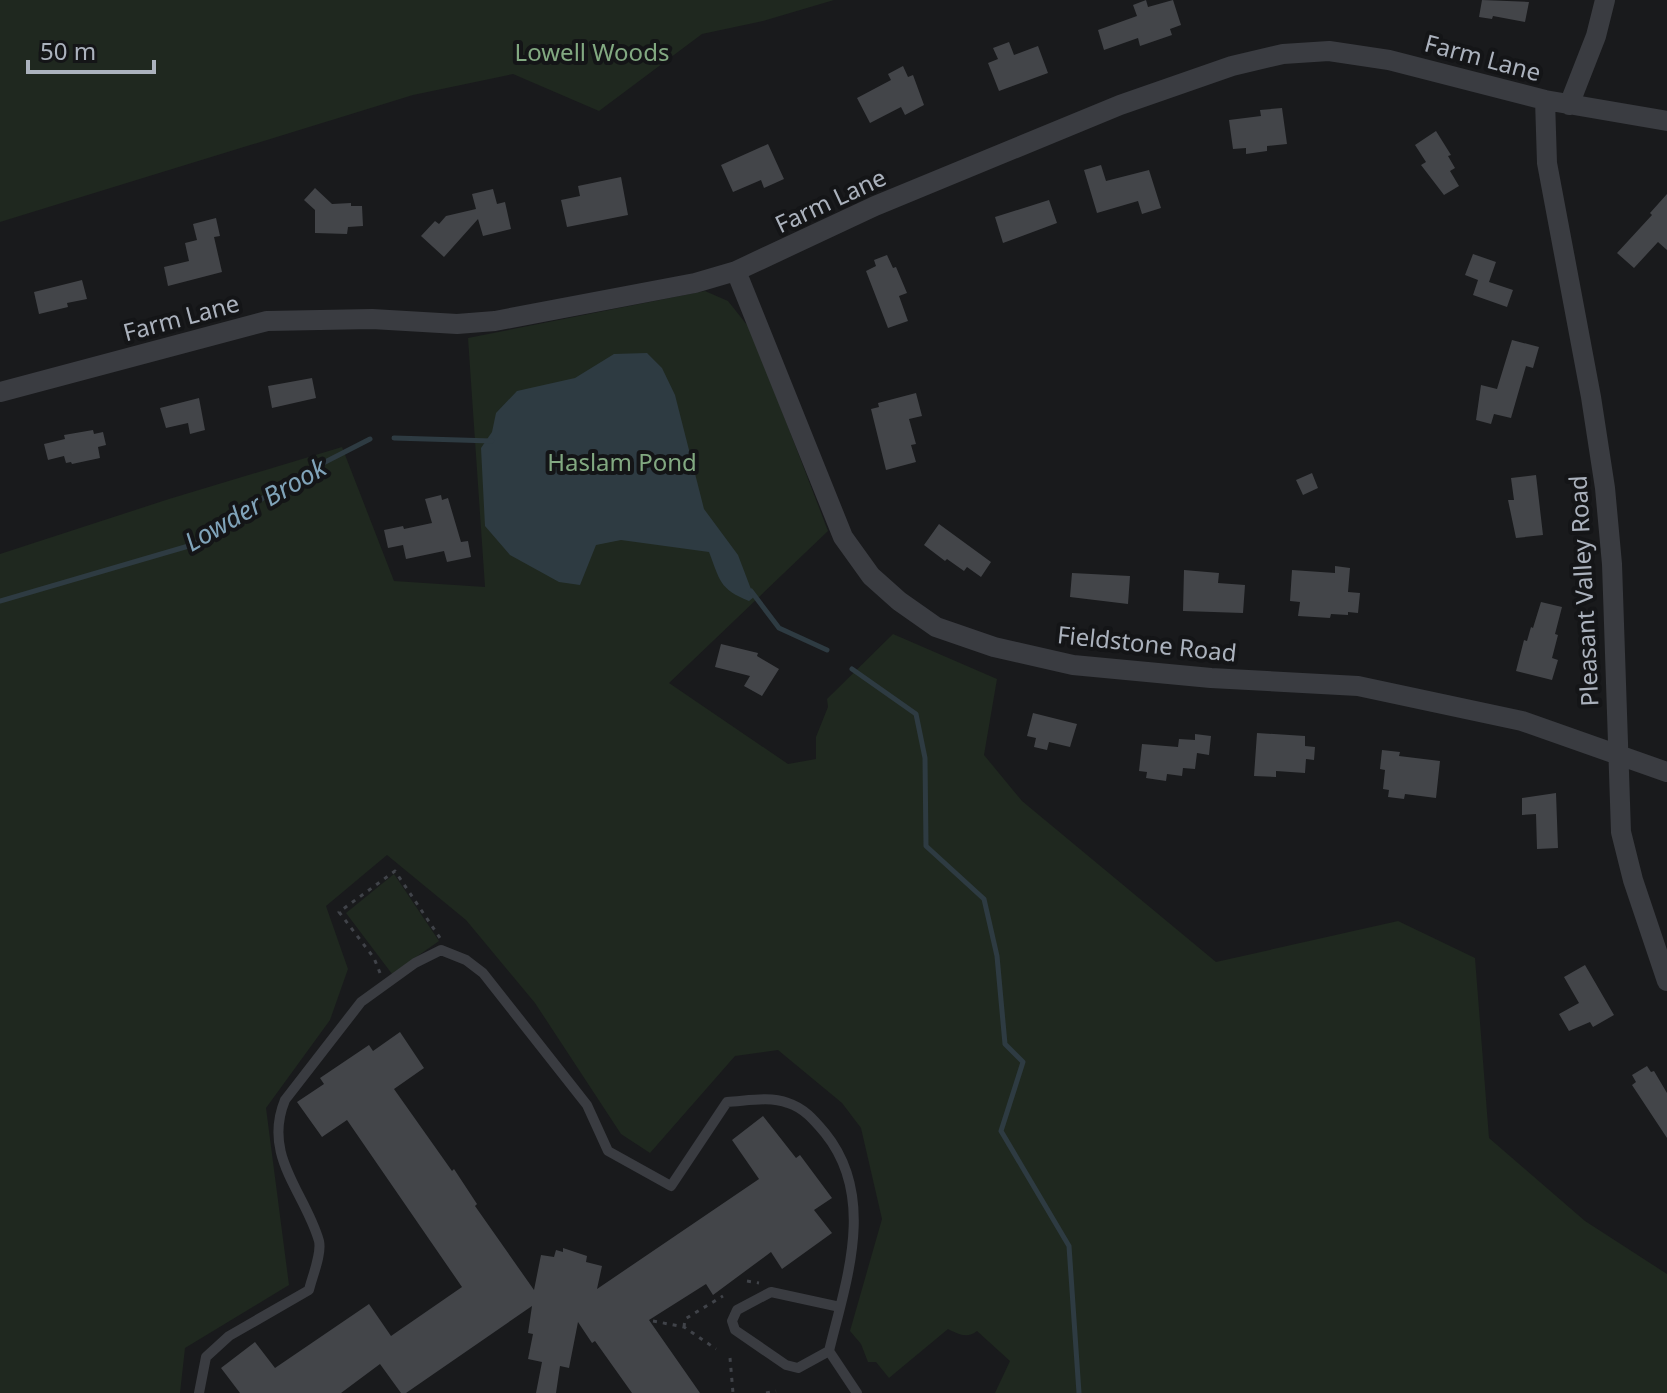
<svg xmlns="http://www.w3.org/2000/svg" width="1667" height="1393" font-family="'Noto Sans',sans-serif">
	<style>
		.green { fill: #1f281f }
		.water { fill: #2e3b42 }
		.lines { fill: none; stroke-linecap: round; stroke-linejoin: round }
		.stream { stroke: #2e3b42; stroke-width: 5 }
		.building { fill: #434549 }
		.path { stroke: #404349; stroke-width: 3; stroke-dasharray: 4 6; stroke-linecap: butt }
		.lane { stroke: #3a3c41; stroke-width: 10 }
		.street { stroke: #3a3c41; stroke-width: 20 }
		.labels { text-anchor: middle; dominant-baseline: central; stroke-width: 8; stroke-linejoin: round; paint-order: stroke }
		.park-label { font-size: 24px; fill: #82a981; stroke: #141517 }
		.street-label { font-size: 24px; fill: #abb2bd; stroke: #141517 }
		.water-label { font-size: 26px; font-style: italic; fill: #80a4ba; stroke: #141517 }
	</style>
	<rect width="100%" height="100%" fill="#191a1c"/>
	<path class="green" d="M 0,0 L 834,0 L 763,21 L 702,34 L 599,111 L 513,74 L 413,95 L 0,222 Z
		M 705,291 L 728,301 L 751,330 L 828,531 L 669,683 L 788,764 L 816,759 L 816,737 L 828,707 L 827,699 L 893,634 L 997,679 L 984,755 L 1022,801 L 1216,962 L 1398,921 L 1475,958 L 1489,1138 L 1585,1221 L 1667,1274 L 1667,1393 L 995,1393 L 1010,1361 L 977,1331 C 967,1339 958,1334 948,1329 L 889,1378 L 876,1362 L 868,1362 L 861,1344 L 850,1331 L 882,1219 L 861,1128 L 842,1103 L 778,1050 L 735,1056 L 650,1153 L 621,1134 L 535,1003 L 466,920 L 387,855 L 326,906 L 348,969 L 330,1020 L 266,1108 L 289,1285 L 185,1348 L 180,1393 L 0,1393 L 0,554 L 169,499 L 342,447 L 394,581 L 485,587 L 468,338 Z
		M 394,874 L 439,941 L 392,974 L 346,913 Z"/>
	<path class="water" d="M 647,353 L 662,368 L 675,395 L 704,509 L 738,555 L 754,597 L 749,601 C 719,589 720,580 709,552 L 621,540 L 596,545 L 580,585 L 559,582 L 510,555 L 485,526 L 481,448 L 492,432 L 496,413 L 517,391 L 575,378 L 614,354 Z"/>
	<g class="lines">
		<path class="stream" d="M 394,438 L 492,441
			M 751,591 L 779,628 L 827,650
			M 0,601 L 192,545 L 292,479 L 370,439
			M 852,669 L 916,714 L 925,758 L 926,846 L 984,899 L 997,956 L 1005,1044 L 1023,1062 L 1001,1131 L 1069,1246 L 1079,1393"/>
	</g>
	<path class="building" d="M 1146,0 L 1148,7 L 1173,0 L 1181,25 L 1170,29 L 1172,35 L 1140,46 L 1138,38 L 1104,50 L 1098,30 L 1137,16 L 1133,5 Z
		M 1482,0 L 1529,2 L 1525,22 L 1493,16 L 1492,19 L 1479,17 Z
		M 1009,42 L 1014,55 L 1038,46 L 1048,73 L 999,91 L 988,63 L 998,59 L 993,48 Z
		M 903,66 L 908,77 L 913,75 L 924,105 L 905,115 L 901,107 L 870,123 L 857,98 L 891,80 L 888,74 Z
		M 1282,108 L 1287,144 L 1267,146 L 1267,151 L 1246,154 L 1246,148 L 1233,149 L 1229,120 L 1261,116 L 1260,110 Z
		M 1436,131 L 1451,155 L 1448,156 L 1455,168 L 1450,171 L 1459,186 L 1444,195 L 1421,165 L 1426,162 L 1415,145 Z
		M 768,144 L 784,179 L 764,188 L 761,180 L 733,192 L 721,165 Z
		M 1101,165 L 1106,181 L 1149,170 L 1161,208 L 1142,214 L 1138,201 L 1097,213 L 1084,170 Z
		M 621,177 L 628,215 L 567,227 L 561,200 L 580,196 L 578,186 Z
		M 315,188 L 332,204 L 351,203 L 351,206 L 362,206 L 363,226 L 348,227 L 347,234 L 315,233 L 315,210 L 304,200 Z
		M 493,189 L 497,204 L 505,202 L 511,229 L 483,236 L 478,219 L 444,257 L 421,236 L 435,221 L 439,224 L 446,216 L 476,209 L 472,194 Z
		M 1667,194 L 1667,250 L 1658,242 L 1634,268 L 1617,253 L 1652,215 L 1650,213 Z
		M 1049,200 L 1057,223 L 1003,243 L 995,217 Z
		M 216,218 L 220,236 L 214,237 L 222,272 L 168,286 L 164,267 L 189,261 L 185,243 L 197,240 L 193,224 Z
		M 1473,254 L 1496,262 L 1489,282 L 1513,290 L 1507,307 L 1473,295 L 1478,280 L 1465,275 Z
		M 887,255 L 893,268 L 896,267 L 907,293 L 899,296 L 908,321 L 888,328 L 866,271 L 876,266 L 874,260 Z
		M 82,280 L 87,299 L 67,303 L 68,307 L 39,314 L 34,292 Z
		M 1512,340 L 1539,347 L 1533,368 L 1526,366 L 1511,418 L 1494,414 L 1491,424 L 1476,420 L 1481,385 L 1497,389 Z
		M 312,378 L 316,398 L 272,408 L 268,386 Z
		M 916,393 L 922,416 L 909,419 L 916,444 L 911,445 L 916,462 L 886,470 L 871,409 L 879,407 L 878,403 Z
		M 199,398 L 205,430 L 190,434 L 188,423 L 166,428 L 160,408 Z
		M 93,430 L 94,434 L 103,432 L 106,445 L 98,447 L 100,458 L 72,464 L 71,462 L 66,463 L 64,456 L 48,460 L 44,444 L 65,439 L 64,435 Z
		M 1312,473 L 1318,488 L 1303,495 L 1296,480 Z
		M 1536,475 L 1543,535 L 1516,538 L 1508,500 L 1514,500 L 1511,478 Z
		M 441,495 L 442,500 L 448,498 L 461,542 L 468,541 L 471,557 L 447,562 L 444,551 L 406,559 L 403,545 L 388,548 L 384,530 L 403,526 L 404,529 L 432,523 L 425,499 Z
		M 939,524 L 991,562 L 981,577 L 967,567 L 964,571 L 947,559 L 945,561 L 924,545 Z
		M 1335,566 L 1350,568 L 1348,592 L 1360,593 L 1358,613 L 1348,612 L 1348,615 L 1331,614 L 1330,618 L 1298,616 L 1300,602 L 1290,601 L 1292,570 L 1335,573 Z
		M 1184,570 L 1219,573 L 1218,583 L 1245,585 L 1243,613 L 1183,611 Z
		M 1072,573 L 1130,576 L 1128,604 L 1070,597 Z
		M 1541,602 L 1562,607 L 1555,634 L 1558,635 L 1552,658 L 1558,660 L 1552,680 L 1516,671 L 1524,640 L 1527,641 L 1531,627 L 1533,628 Z
		M 721,644 L 758,653 L 757,656 L 779,669 L 762,696 L 744,686 L 750,676 L 715,667 Z
		M 1033,713 L 1077,724 L 1070,747 L 1049,742 L 1047,750 L 1034,747 L 1036,738 L 1027,736 Z
		M 1257,733 L 1305,736 L 1305,746 L 1315,747 L 1314,760 L 1306,759 L 1305,773 L 1276,771 L 1276,777 L 1254,776 Z
		M 1195,734 L 1211,736 L 1209,755 L 1197,753 L 1195,769 L 1183,768 L 1182,776 L 1167,774 L 1166,781 L 1146,778 L 1147,772 L 1139,771 L 1142,744 L 1178,747 L 1179,739 L 1195,740 Z
		M 1382,750 L 1400,752 L 1399,756 L 1440,761 L 1436,798 L 1405,794 L 1404,799 L 1388,797 L 1389,790 L 1383,789 L 1385,770 L 1380,769 Z
		M 1556,793 L 1558,848 L 1537,849 L 1536,814 L 1522,815 L 1522,798 Z
		M 1585,965 L 1614,1015 L 1593,1027 L 1590,1022 L 1569,1031 L 1559,1014 L 1579,1003 L 1564,977 Z
		M 400,1032 L 424,1068 L 394,1089 L 452,1171 L 454,1169 L 477,1204 L 475,1206 L 534,1290 L 541,1255 L 554,1257 L 556,1250 L 563,1252 L 563,1248 L 587,1256 L 586,1262 L 602,1266 L 597,1289 L 759,1179 L 732,1140 L 763,1116 L 796,1158 L 800,1155 L 832,1198 L 814,1210 L 832,1233 L 782,1269 L 771,1252 L 713,1295 L 706,1284 L 649,1320 L 700,1393 L 632,1393 L 595,1341 L 592,1343 L 578,1322 L 569,1368 L 560,1366 L 556,1393 L 536,1393 L 542,1362 L 528,1359 L 533,1334 L 528,1333 L 532,1306 L 406,1393 L 401,1393 L 380,1364 L 341,1393 L 240,1393 L 221,1368 L 255,1342 L 275,1368 L 369,1304 L 391,1336 L 462,1287 L 347,1120 L 322,1137 L 297,1102 L 324,1084 L 320,1078 L 369,1045 L 373,1051 Z
		M 1647,1066 L 1651,1072 L 1654,1071 L 1667,1093 L 1667,1138 L 1632,1085 L 1636,1082 L 1632,1075 Z"/>
	<g class="lines">
		<path class="path" d="M 380,973 L 374,958 L 339,912 L 395,871 L 440,938
			M 747,1281 L 759,1283
			M 653,1321 L 684,1327 L 716,1349
			M 684,1327 L 685,1319 L 723,1296
			M 730,1358 L 733,1393
			M 766,1393 L 776,1391"/>
		<path class="lane" d="M 829,1351 L 798,1368 L 786,1365 L 735,1330 L 732,1321 L 737,1310 L 771,1292 L 840,1307
			M 199,1393 L 206,1357 L 229,1336 L 309,1290 C 312,1277 322,1254 319,1241 C 305,1192 262,1156 285,1100 L 361,1002 L 415,963 L 441,950 L 466,960 L 483,973 L 587,1105 L 608,1151 L 671,1186 L 727,1102 C 747,1101 769,1096 788,1103 C 804,1108 814,1120 825,1133 C 877,1197 846,1281 829,1351 L 857,1393"/>
		<path class="street" d="M 1545,100 L 1547,163 L 1591,397 L 1605,488 L 1612,564 L 1621,832 L 1633,880 L 1667,981
			M 1569,105 L 1596,36 L 1605,0
			M 736,271 L 843,537 L 871,576 L 899,601 L 936,627 L 994,647 L 1073,665 L 1211,678 L 1358,686 L 1522,721 L 1667,772
			M 0,392 L 267,321 L 372,319 L 457,324 L 495,321 L 695,283 L 736,271 L 875,206 L 1120,105 L 1232,66 L 1283,54 L 1329,51 L 1389,60 L 1545,100 L 1667,121"/>
	</g>
	<g class="labels">
		<g class="park-label">
			<text x="592" y="51">Lowell Woods</text>
			<text x="622" y="461">Haslam Pond</text>
		</g>
		<g class="street-label">
			<text transform="translate(1483 57) rotate(15)">Farm Lane</text>
			<text transform="translate(830 200) rotate(-25)">Farm Lane</text>
			<text transform="translate(181 317) rotate(-15)">Farm Lane</text>
			<text transform="translate(1583 591) rotate(-93)">Pleasant Valley Road</text>
			<text transform="translate(1147 643) rotate(6)">Fieldstone Road</text>
		</g>
		<g class="water-label">
			<text transform="translate(255 504) rotate(-30)">Lowder Brook</text>
		</g>
	</g>
	<path d="M28 60v12h126v-12" fill="none" stroke="#abb2bd" stroke-width="4"/>
	<text x="40" y="60" font-size="24" fill="#abb2bd" stroke="#141517" stroke-width="6" paint-order="stroke">50 m</text>
</svg>
